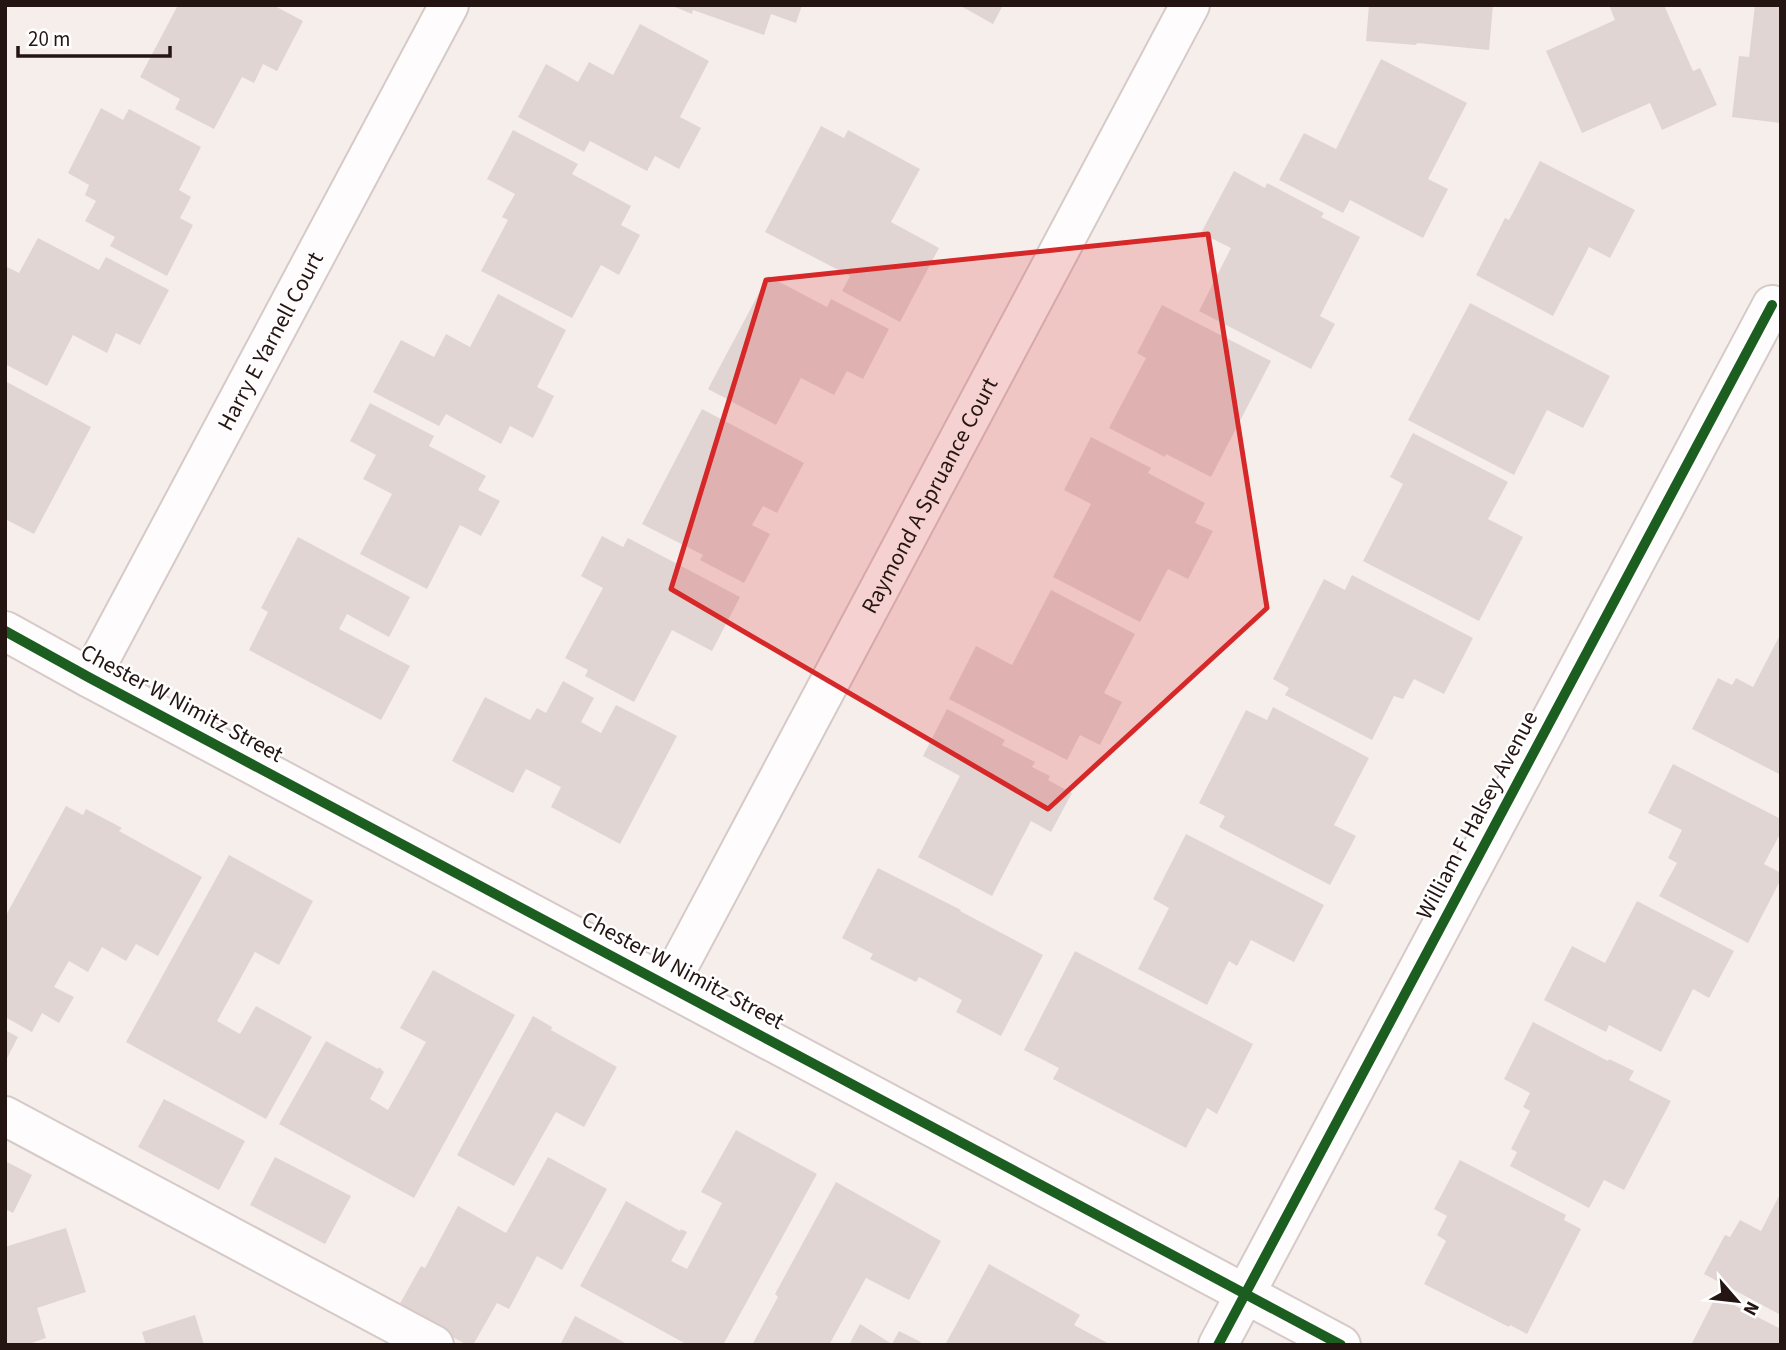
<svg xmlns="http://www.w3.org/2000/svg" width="1786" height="1350" font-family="'Source Sans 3',sans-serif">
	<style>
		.building { fill: #e1d5d4 }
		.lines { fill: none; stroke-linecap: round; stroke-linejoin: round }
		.minor-casing { stroke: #d6cac8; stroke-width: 42 }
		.minor { stroke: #fefcfc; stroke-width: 38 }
		.cycleway-casing { stroke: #fff; stroke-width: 15 }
		.cycleway { stroke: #1b5e20; stroke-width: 10 }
		.marked { fill: #d62828; fill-opacity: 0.2; stroke: #d62828; stroke-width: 5; stroke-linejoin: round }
		.labels { text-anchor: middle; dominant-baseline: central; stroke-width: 5; stroke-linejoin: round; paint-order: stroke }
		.street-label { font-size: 23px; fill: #241513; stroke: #fff }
	</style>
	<rect width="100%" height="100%" fill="#f6eeeb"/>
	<path class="building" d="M 178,5 L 273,5 L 303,21 L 277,71 L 263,64 L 254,83 L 242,77 L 214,129 L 175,109 L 180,99 L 140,77 Z
		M 670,5 L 802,5 L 796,23 L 771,14 L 764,35 L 693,10 L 692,14 Z
		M 959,5 L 1003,5 L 993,24 Z
		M 1369,5 L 1493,5 L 1489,50 L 1417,43 L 1416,45 L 1366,41 Z
		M 1609,5 L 1664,5 L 1693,71 L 1700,68 L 1717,105 L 1662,130 L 1650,103 L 1582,133 L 1546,51 L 1615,20 Z
		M 1755,5 L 1781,5 L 1781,123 L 1732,117 L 1739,56 L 1749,57 Z
		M 640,24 L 709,61 L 680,117 L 701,128 L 679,169 L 655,156 L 647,171 L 590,141 L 584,152 L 518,117 L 546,64 L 578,82 L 589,62 L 613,75 Z
		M 1381,59 L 1467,103 L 1428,179 L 1448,189 L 1423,238 L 1350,200 L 1343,213 L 1279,180 L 1304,133 L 1336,149 Z
		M 101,108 L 123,120 L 129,109 L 201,147 L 179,190 L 191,197 L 180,218 L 193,225 L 167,276 L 110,246 L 115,237 L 85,221 L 96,201 L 85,195 L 89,185 L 68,173 Z
		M 821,126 L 844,138 L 848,130 L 920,169 L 891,222 L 939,248 L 900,322 L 842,291 L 850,276 L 765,232 Z
		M 513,130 L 578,164 L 572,174 L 631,206 L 621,225 L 640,235 L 619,275 L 601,265 L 572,318 L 481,271 L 508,220 L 502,217 L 515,194 L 487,179 Z
		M 1540,161 L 1635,210 L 1610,258 L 1589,247 L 1553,316 L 1476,275 L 1505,218 L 1509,220 Z
		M 1234,171 L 1265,188 L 1267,183 L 1324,213 L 1321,217 L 1360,237 L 1320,316 L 1335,324 L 1311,369 L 1199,311 L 1231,248 L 1201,233 Z
		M 38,238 L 99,270 L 106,257 L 169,290 L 140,345 L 116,333 L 107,353 L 73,335 L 47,386 L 5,364 L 5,266 L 19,273 Z
		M 768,276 L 827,307 L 831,299 L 889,329 L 863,379 L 847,371 L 834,395 L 801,378 L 776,425 L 708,389 Z
		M 498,294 L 566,330 L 537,387 L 554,396 L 533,438 L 510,426 L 501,444 L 446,414 L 439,426 L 373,392 L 401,340 L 434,357 L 446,334 L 470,347 Z
		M 1470,303 L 1610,376 L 1583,428 L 1547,410 L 1514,475 L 1408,420 Z
		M 1162,305 L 1271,361 L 1211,477 L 1166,454 L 1165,457 L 1109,428 L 1146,358 L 1137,353 Z
		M 5,381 L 91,427 L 34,534 L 5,519 Z
		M 370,403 L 434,436 L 429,446 L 486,476 L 478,490 L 500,501 L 481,536 L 460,525 L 427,589 L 360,554 L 392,494 L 363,479 L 376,455 L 350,441 Z
		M 702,409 L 804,463 L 777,513 L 763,506 L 752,525 L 770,534 L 744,583 L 700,560 L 703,555 L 642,524 Z
		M 1413,433 L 1508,482 L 1488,519 L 1523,537 L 1479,621 L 1363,561 L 1403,484 L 1390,477 Z
		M 1091,437 L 1151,468 L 1148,473 L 1205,503 L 1195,523 L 1213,531 L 1188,579 L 1168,569 L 1140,622 L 1053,577 L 1091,504 L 1064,490 Z
		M 602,536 L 623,547 L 628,538 L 740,597 L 712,651 L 672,630 L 634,702 L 585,676 L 588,670 L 565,658 L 603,588 L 581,576 Z
		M 298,537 L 410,597 L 389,637 L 347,614 L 339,629 L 410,666 L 381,720 L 249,650 L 268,612 L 261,608 Z
		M 1352,575 L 1473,638 L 1444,694 L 1414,679 L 1403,699 L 1394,696 L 1372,740 L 1285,695 L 1289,688 L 1273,679 L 1324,579 L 1345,590 Z
		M 1051,590 L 1135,634 L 1104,693 L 1122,702 L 1100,745 L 1080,735 L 1067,760 L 949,699 L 976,646 L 1012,665 Z
		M 1781,633 L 1781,775 L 1692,729 L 1718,678 L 1732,685 L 1736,678 L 1753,687 Z
		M 563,681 L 594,698 L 581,722 L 601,733 L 616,705 L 677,736 L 620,844 L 551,807 L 561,787 L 526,769 L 513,793 L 452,761 L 485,697 L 530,720 L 537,708 L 546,713 Z
		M 1273,707 L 1369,758 L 1334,825 L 1356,836 L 1330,885 L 1219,827 L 1225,816 L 1199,803 L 1246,710 L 1267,720 Z
		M 947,709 L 1005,740 L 1002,745 L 1035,762 L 1032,767 L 1050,776 L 1048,780 L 1072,793 L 1051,832 L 1031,821 L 992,896 L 918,857 L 960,776 L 923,756 Z
		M 1673,764 L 1781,819 L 1781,832 L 1764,864 L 1781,873 L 1781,879 L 1748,943 L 1659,896 L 1677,863 L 1668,858 L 1682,830 L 1648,813 Z
		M 66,806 L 83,815 L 86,809 L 122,828 L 119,831 L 202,877 L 158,956 L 136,944 L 126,961 L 102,947 L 88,972 L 69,961 L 54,987 L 74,997 L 59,1023 L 42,1013 L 32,1032 L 5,1017 L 5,917 Z
		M 1186,834 L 1324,905 L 1294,962 L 1251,940 L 1237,966 L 1229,961 L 1207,1005 L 1138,969 L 1169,908 L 1153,899 Z
		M 229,855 L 313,901 L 279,965 L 255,952 L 217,1021 L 240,1034 L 256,1006 L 312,1037 L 266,1119 L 126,1042 Z
		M 878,868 L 961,910 L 960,911 L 1043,955 L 1001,1036 L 956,1012 L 962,1000 L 919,977 L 916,982 L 870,959 L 873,954 L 842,938 Z
		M 1637,901 L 1734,951 L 1709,998 L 1693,989 L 1661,1052 L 1609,1025 L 1606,1032 L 1544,1000 L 1572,946 L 1605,963 Z
		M 1075,951 L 1253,1044 L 1217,1114 L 1207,1108 L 1186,1148 L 1053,1079 L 1059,1068 L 1024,1050 Z
		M 433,970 L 515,1015 L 414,1198 L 279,1124 L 326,1041 L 378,1069 L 379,1067 L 384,1072 L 370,1099 L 388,1110 L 426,1042 L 400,1028 Z
		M 533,1016 L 552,1027 L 551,1030 L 617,1067 L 584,1127 L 556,1112 L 514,1186 L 457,1155 Z
		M 1533,1022 L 1608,1061 L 1609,1059 L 1634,1071 L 1629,1080 L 1671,1101 L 1624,1190 L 1604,1180 L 1589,1208 L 1510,1166 L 1517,1152 L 1511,1149 L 1530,1111 L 1523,1107 L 1530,1093 L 1504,1079 Z
		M 5,1030 L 18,1037 L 5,1062 Z
		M 164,1099 L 245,1141 L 219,1190 L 138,1147 Z
		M 736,1130 L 817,1174 L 723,1345 L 688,1345 L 580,1286 L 626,1201 L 680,1231 L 681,1229 L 687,1232 L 671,1261 L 687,1269 L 722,1203 L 701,1192 Z
		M 275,1157 L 351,1196 L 325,1244 L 250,1205 Z
		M 548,1157 L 607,1189 L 562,1270 L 537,1256 L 509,1309 L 497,1303 L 473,1345 L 467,1345 L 398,1307 L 421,1266 L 425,1268 L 458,1206 L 506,1233 Z
		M 1460,1160 L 1566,1215 L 1564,1220 L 1581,1229 L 1527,1334 L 1510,1325 L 1509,1327 L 1424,1284 L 1446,1241 L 1437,1235 L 1447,1216 L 1434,1209 Z
		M 5,1161 L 32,1175 L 13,1213 L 5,1209 Z
		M 836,1182 L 941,1241 L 909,1300 L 866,1278 L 829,1345 L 752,1345 L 778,1297 L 775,1294 Z
		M 1781,1192 L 1781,1315 L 1704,1274 L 1725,1235 L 1730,1237 L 1740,1220 L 1761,1231 Z
		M 66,1228 L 86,1292 L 37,1308 L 46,1338 L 26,1345 L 5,1345 L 5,1247 Z
		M 989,1264 L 1080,1315 L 1074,1325 L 1111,1345 L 945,1345 Z
		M 1716,1296 L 1781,1329 L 1781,1345 L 1691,1345 Z
		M 195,1315 L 204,1345 L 146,1345 L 142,1332 Z
		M 575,1316 L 629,1345 L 560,1345 Z
		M 860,1324 L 892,1344 L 899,1331 L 921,1342 L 920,1345 L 849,1345 Z"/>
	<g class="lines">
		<defs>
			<g id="minor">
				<path d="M 5,631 L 90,678 L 1341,1345"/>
				<path id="s1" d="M 90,678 L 449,5"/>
				<path id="s2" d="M 668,986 L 1190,5"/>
				<path d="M 5,1116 L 434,1345"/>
				<path d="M 1218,1345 L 1772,305"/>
			</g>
		</defs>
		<use href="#minor" class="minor-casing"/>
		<use href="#minor" class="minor"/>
		<defs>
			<path id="cycleway" d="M 5,631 L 90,678 L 1341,1345
				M 1218,1345 L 1772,305"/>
		</defs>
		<use href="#cycleway" class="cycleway-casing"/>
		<use href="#cycleway" class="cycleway"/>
	</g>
	<path class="marked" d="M 1208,234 L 1267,608 L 1048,809 L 671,589 L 766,280 Z"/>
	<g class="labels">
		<g class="street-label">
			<text stroke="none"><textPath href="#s1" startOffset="382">Harry E Yarnell Court</textPath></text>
			<text stroke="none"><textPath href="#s2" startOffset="556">Raymond A Spruance Court</textPath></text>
			<text transform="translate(182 703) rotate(28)">Chester W Nimitz Street</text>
			<text transform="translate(1477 815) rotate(-62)">William F Halsey Avenue</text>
			<text transform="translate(683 970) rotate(28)">Chester W Nimitz Street</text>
		</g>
	</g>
	<rect width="1786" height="1350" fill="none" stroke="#241513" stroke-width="14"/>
	<g transform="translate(1737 1301) rotate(118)" stroke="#ffffff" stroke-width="5" paint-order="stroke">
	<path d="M0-5L12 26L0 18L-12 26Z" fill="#241513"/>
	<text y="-10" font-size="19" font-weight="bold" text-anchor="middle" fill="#241513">N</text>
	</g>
	<path d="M18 46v10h152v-10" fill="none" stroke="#241513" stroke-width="3.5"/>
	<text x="28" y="46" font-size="21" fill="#241513" stroke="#ffffff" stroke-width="5" paint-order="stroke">20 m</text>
</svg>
